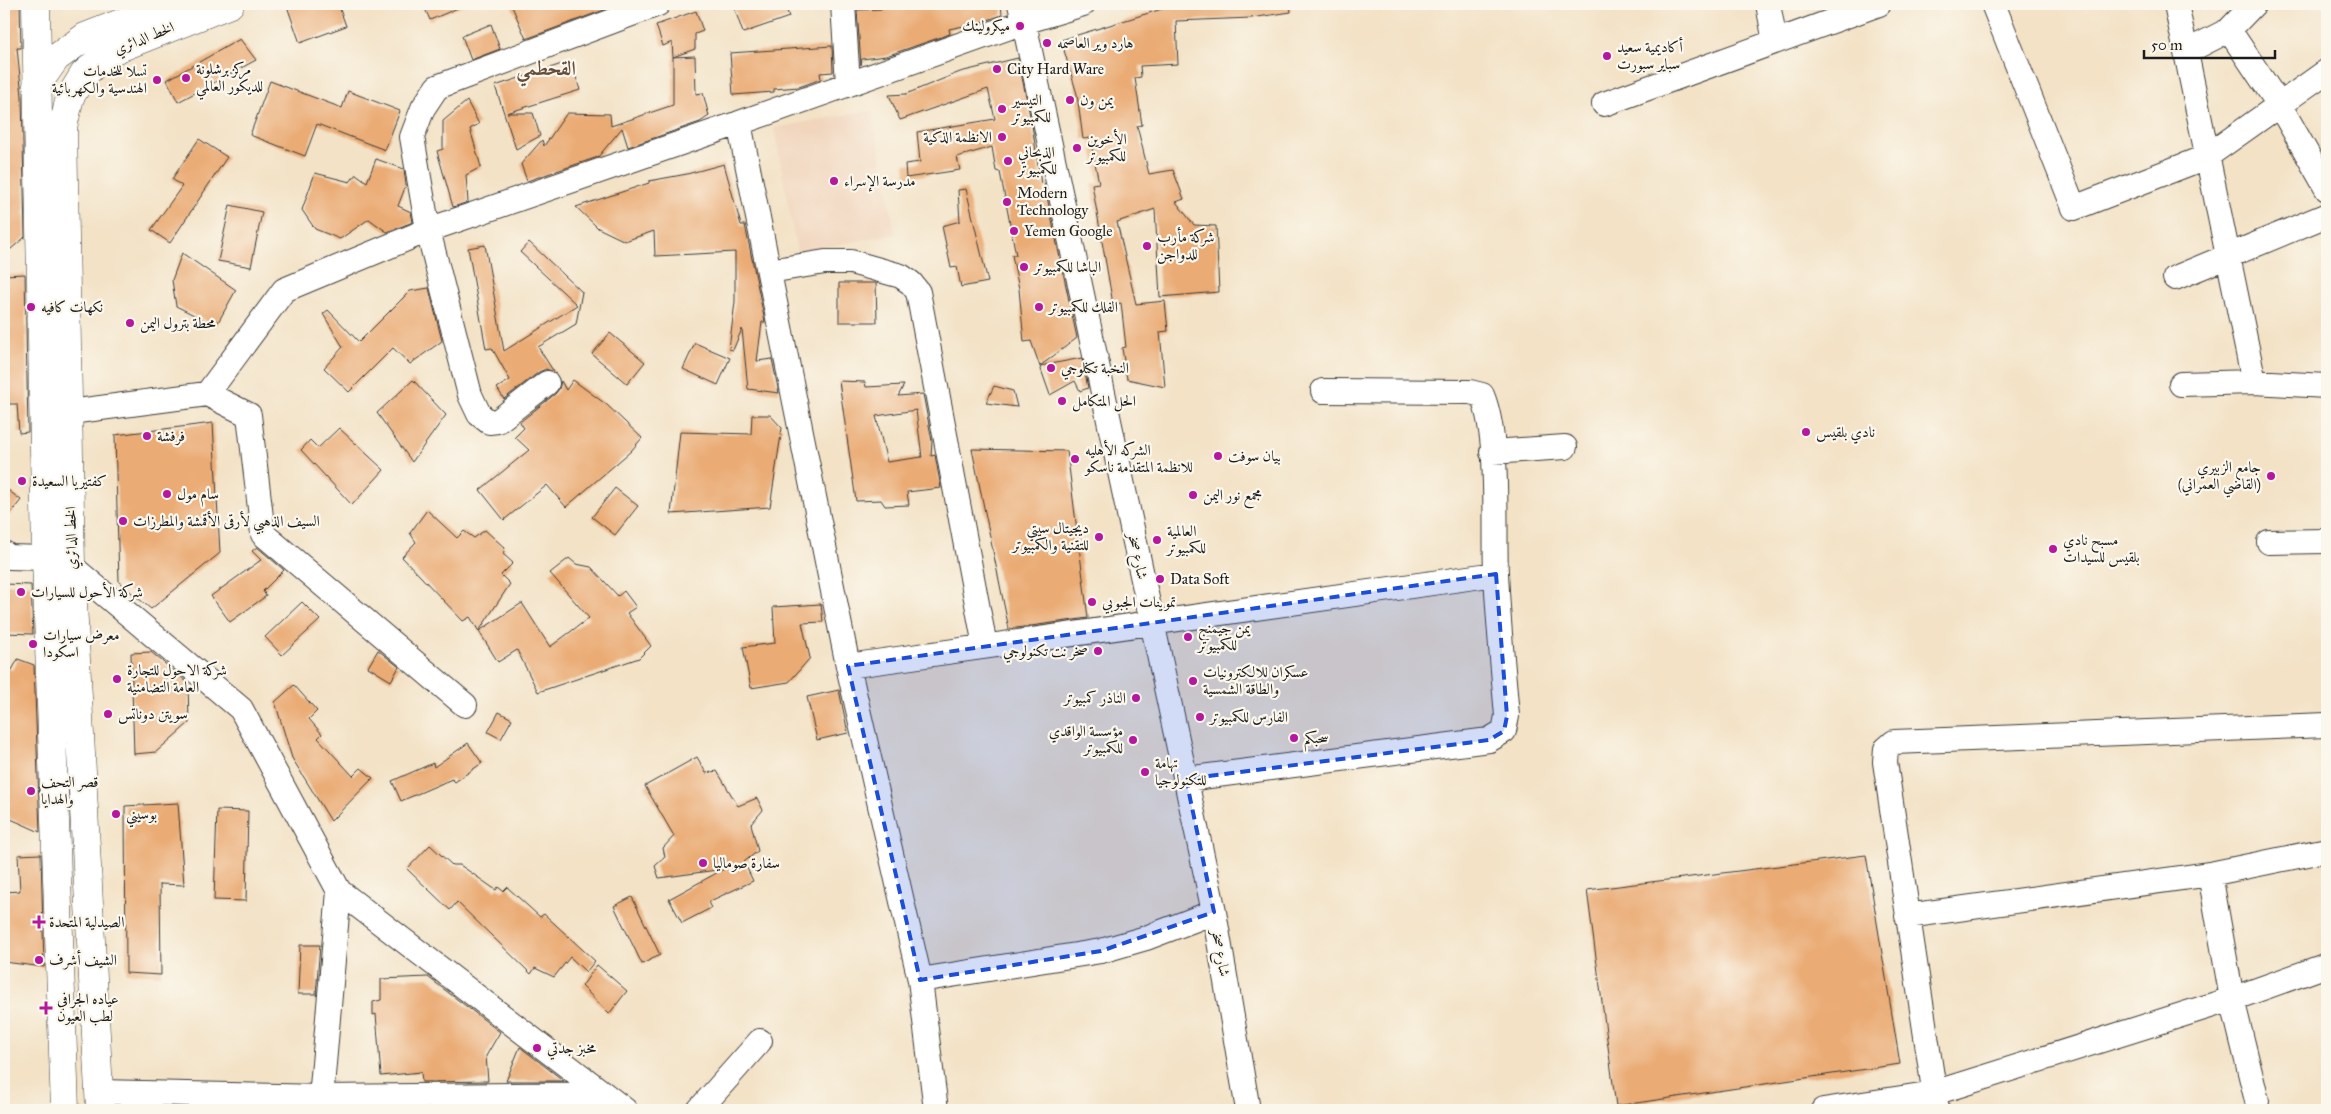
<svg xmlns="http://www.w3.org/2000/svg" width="2331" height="1114" font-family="'IM FELL Great Primer',Amiri,serif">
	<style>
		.built { fill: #f1d5bd }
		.building { fill: #eaab74; fill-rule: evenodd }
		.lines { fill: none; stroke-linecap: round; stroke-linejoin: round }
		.minor-casing { stroke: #3c3a36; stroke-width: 26 }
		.major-casing { stroke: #3c3a36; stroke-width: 29 }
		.minor { stroke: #fff; stroke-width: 24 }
		.major { stroke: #fff; stroke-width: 28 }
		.marked { fill: #1d4ed8; fill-opacity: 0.2; stroke: #1d4ed8; stroke-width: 4; stroke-dasharray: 10 6; stroke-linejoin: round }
		.poi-dot { fill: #b5179e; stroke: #fbf7ec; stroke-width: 2 }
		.labels { text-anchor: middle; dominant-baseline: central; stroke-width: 4.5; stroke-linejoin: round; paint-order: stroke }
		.poi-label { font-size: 15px; fill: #1c1c1c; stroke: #fbf7ec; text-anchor: start }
		.street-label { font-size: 15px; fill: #1c1c1c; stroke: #fbf7ec }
		.district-label { font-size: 20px; font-weight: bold; fill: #644e3b; stroke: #fbf7ec }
	</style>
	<rect width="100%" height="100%" fill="#fbf7ec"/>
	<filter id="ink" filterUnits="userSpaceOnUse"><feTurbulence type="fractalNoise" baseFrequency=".02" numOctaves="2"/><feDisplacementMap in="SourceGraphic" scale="10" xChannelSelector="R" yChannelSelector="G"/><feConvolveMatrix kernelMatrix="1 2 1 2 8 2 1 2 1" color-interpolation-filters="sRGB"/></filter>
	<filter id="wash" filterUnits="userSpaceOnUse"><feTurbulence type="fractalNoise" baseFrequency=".0096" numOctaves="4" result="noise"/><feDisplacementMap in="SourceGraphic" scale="20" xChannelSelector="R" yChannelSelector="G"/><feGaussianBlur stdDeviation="1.12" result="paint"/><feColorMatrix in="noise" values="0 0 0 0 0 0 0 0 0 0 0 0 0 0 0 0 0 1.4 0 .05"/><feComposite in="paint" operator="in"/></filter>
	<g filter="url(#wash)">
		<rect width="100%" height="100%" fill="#f3e2c6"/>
		<path class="built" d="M 872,110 L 895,234 L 797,252 L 774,128 Z"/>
		<g id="blocks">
			<path class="building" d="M 4,4 L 20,4 L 21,48 L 17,48 L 22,96 L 25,237 L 4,255 Z
				M 301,4 L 338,4 L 346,26 L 300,43 L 288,9 Z
				M 423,4 L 467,4 L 430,20 Z
				M 511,4 L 620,4 L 526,39 Z
				M 733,4 L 785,4 L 789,17 L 743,33 Z
				M 881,4 L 1001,4 L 1002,15 L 979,23 L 949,29 L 950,34 L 886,56 L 862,59 L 861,65 L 857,10 L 882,9 Z
				M 1178,4 L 1290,4 L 1291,12 L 1251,18 L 1176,21 L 1178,64 L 1140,66 L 1141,77 L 1135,78 L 1142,125 L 1137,126 L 1149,174 L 1173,170 L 1184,199 L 1176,202 L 1194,225 L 1216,226 L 1219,292 L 1160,297 L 1155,209 L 1117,222 L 1136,304 L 1165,301 L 1168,331 L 1160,332 L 1165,387 L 1127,379 L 1122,348 L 1126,347 L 1121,303 L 1113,304 L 1092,184 L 1099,183 L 1090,138 L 1083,139 L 1077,94 L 1061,40 Z
				M 696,11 L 703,31 L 695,34 L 695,49 L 673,57 L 672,42 L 663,46 L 656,25 Z
				M 491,24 L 500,49 L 471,60 L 462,36 Z
				M 240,39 L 256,60 L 178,102 L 167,80 Z
				M 832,46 L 833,72 L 820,73 L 821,79 L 799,87 L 774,89 L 774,92 L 733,95 L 730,53 Z
				M 695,56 L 696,94 L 703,93 L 709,116 L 700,122 L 628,147 L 622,128 L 598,157 L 527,181 L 521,164 L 542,140 L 544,146 L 567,113 L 610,114 L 611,126 L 673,105 L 673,57 Z
				M 1018,58 L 1032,125 L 1041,184 L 1044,183 L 1077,338 L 1040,366 L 1082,358 L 1088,388 L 1080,391 L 1075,381 L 1050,395 L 1031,341 L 1024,342 L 1019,289 L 1012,255 L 1016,255 L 1000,172 L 996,171 L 992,147 L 957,157 L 960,170 L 906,178 L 905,164 L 920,162 L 917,132 L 995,119 L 988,89 L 900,120 L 889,95 L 906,94 L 960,72 Z
				M 571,61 L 580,90 L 507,113 L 533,113 L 540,136 L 516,149 L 495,86 Z
				M 270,81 L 342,108 L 348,91 L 400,111 L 385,150 L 317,124 L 305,156 L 250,135 Z
				M 467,101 L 479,124 L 470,129 L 481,167 L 466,175 L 468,202 L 453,207 L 437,151 L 443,149 L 443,121 Z
				M 199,139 L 227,157 L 170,243 L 151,230 L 182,186 L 172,179 Z
				M 376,159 L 404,169 L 406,185 L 398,206 L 411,212 L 413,222 L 387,232 L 369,219 L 340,239 L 315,229 L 302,210 L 315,173 L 350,182 L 356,174 L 367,182 Z
				M 724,164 L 741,225 L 745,225 L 765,322 L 762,322 L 757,361 L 772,359 L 779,393 L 748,389 L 742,329 L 733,350 L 729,349 L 735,302 L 735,252 L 655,256 L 654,231 L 625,241 L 598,228 L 576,207 L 649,183 L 649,181 L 687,174 Z
				M 966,189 L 988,282 L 961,287 L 957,267 L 951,268 L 942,226 L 960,221 L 958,190 Z
				M 230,205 L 262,212 L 251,267 L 218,261 Z
				M 529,242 L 582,292 L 576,324 L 538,347 L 554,372 L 546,369 L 539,372 L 504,399 L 497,388 L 510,380 L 492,348 L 486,349 L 468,248 L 485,245 L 504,351 L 577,305 L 520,252 Z
				M 182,253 L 236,290 L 216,326 L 176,306 L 172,280 Z
				M 25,274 L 28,432 L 19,433 L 17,404 L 4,404 L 4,275 Z
				M 839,283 L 876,283 L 877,322 L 839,322 Z
				M 429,288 L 442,341 L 410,364 L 393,348 L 349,392 L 324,368 L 343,347 L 323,314 L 328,310 L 359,342 L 410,291 Z
				M 610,333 L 645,362 L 627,384 L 592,354 Z
				M 695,343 L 730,358 L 718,385 L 683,369 Z
				M 413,380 L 446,415 L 412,462 L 377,413 Z
				M 573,380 L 607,405 L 642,438 L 631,451 L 566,507 L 547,485 L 504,520 L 480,490 L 529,450 L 515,437 L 524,428 L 520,422 L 555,394 L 559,389 L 561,381 L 566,390 Z
				M 839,381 L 865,382 L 866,387 L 904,385 L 898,396 L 923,394 L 932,441 L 931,456 L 935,455 L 941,488 L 907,492 L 909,505 L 885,506 L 881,500 L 856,501 ZM 916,410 L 922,457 L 887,462 L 876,416 Z
				M 994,386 L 1013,391 L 1017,407 L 986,403 Z
				M 752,415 L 770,415 L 782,428 L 770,507 L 671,514 L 680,432 L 751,434 Z
				M 213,423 L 220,553 L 151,609 L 119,582 L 115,435 Z
				M 339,428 L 384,470 L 352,505 L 301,450 L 310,440 L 318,448 Z
				M 972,449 L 1067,451 L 1088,618 L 1009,629 Z
				M 4,487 L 21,500 L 4,522 Z
				M 615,488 L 638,506 L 615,535 L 592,517 Z
				M 427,510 L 457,538 L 464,531 L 474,538 L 485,530 L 505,548 L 503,554 L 513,563 L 501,575 L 510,584 L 479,631 L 522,603 L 550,647 L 589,618 L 550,573 L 569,558 L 576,564 L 591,567 L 618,596 L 624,591 L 636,607 L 627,613 L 651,646 L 639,658 L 538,692 L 517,650 L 498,662 L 470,617 L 463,621 L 402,557 L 416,542 L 410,533 Z
				M 257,547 L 284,570 L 263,591 L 266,596 L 230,622 L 211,596 L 261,560 L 252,551 Z
				M 4,584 L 31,585 L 33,634 L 4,633 Z
				M 302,602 L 320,620 L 282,655 L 265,637 Z
				M 821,604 L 823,622 L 802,623 L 810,658 L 789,682 L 751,688 L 743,647 L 775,643 L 773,607 Z
				M 378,650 L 399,667 L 391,681 L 368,667 Z
				M 151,652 L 188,683 L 189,723 L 156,752 L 134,754 L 131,653 Z
				M 18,659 L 34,665 L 40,832 L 4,816 L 4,667 L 12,670 Z
				M 294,685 L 317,711 L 309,719 L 322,734 L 318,738 L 353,776 L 361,768 L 373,778 L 331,821 L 292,758 L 275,702 Z
				M 839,690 L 848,733 L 817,740 L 807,697 Z
				M 499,712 L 512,719 L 501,739 L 488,732 Z
				M 468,743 L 482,763 L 455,782 L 452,779 L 401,801 L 392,781 L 433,763 L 434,767 Z
				M 697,757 L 706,773 L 717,771 L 738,806 L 757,798 L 763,810 L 751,824 L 758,851 L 744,862 L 753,881 L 708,902 L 711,908 L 682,923 L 669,899 L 724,869 L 659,878 L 655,866 L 665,857 L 663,848 L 674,836 L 645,786 Z
				M 178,803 L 184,885 L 160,884 L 161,975 L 126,973 L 125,806 Z
				M 217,810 L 248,811 L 246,901 L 214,900 Z
				M 430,845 L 452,865 L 460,865 L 496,890 L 498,887 L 503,891 L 507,887 L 540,917 L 544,914 L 595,961 L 586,972 L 570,957 L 554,977 L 535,968 L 531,974 L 457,902 L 450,910 L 407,869 Z
				M 41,854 L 44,967 L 4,962 L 4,892 L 20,891 L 18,855 Z
				M 1866,855 L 1900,1064 L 1616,1106 L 1587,890 Z
				M 632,897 L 660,955 L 642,964 L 614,906 Z
				M 300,945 L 320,945 L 316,994 L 298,994 Z
				M 597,965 L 627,991 L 609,1014 L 582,986 Z
				M 428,977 L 500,1032 L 486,1056 L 488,1081 L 422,1082 L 421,1072 L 381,1076 L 376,1014 L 373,1015 L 373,1002 L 381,1000 L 381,979 Z
				M 520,1047 L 564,1081 L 506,1081 Z"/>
		</g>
	</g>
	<g filter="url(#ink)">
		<use href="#blocks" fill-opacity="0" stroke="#3c3a36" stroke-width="1"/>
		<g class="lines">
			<defs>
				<path id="minor" d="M 843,4 L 848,84
					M 1020,4 L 1214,912 L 1248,1110
					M 1768,4 L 1775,42
					M 1993,4 L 2074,208 L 2206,157 L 2327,71
					M 2176,4 L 2254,382
					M 2229,30 L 2280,106 L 2327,189
					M 2186,52 L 2229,30 L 2254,4
					M 1604,104 L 1879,4
					M 739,123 L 848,666 L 920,980 L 936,1110
					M 769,271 L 825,262 L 851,262 L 901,276 L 911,283 L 918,292 L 985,646
					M 2175,278 L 2327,215
					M 547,383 L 498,421 L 489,422 L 479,414 L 470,395 L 428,230 L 412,137 L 423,108 L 437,87 L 658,4
					M 2181,384 L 2254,382 L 2327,386
					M 207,394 L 249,415 L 263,534 L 465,705
					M 52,417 L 70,412 L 207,394 L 284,290 L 428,230 L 739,123 L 1024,22 L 1083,4
					M 1492,452 L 1565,447
					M 2269,542 L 2327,541
					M 4,553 L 9,557 L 46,558
					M 71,566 L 241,709 L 339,891 L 625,1110
					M 848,666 L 1496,574
					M 1186,779 L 1489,740 L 1504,731 L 1507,716 C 1503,668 1498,620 1496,572 C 1494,524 1500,438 1482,395 L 1470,392 L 1323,391
					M 2210,874 L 2232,999 L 2257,1101
					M 1907,916 L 2210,874 L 2327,850
					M 920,980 L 1101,951 L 1146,938 L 1214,912
					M 100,1092 L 320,1097 L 603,1094
					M 320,1110 L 339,891
					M 699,1110 L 760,1041
					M 1823,1110 L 1934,1093 L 2232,999 L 2327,965
					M 1937,1110 L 1885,762 L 1886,749 L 1894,742 L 2327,725"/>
				<path id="major" d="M 36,4 L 46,558 L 65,1110
					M 37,85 L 56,58 L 85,37 L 169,4
					M 100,1110 L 71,566 L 63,127 L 70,97 L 84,74 L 109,52 L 230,4"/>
			</defs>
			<use href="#minor" class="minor-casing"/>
			<use href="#major" class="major-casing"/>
			<use href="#minor" class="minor"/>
			<use href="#major" class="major"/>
		</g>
	</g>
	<path class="marked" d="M 1496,574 L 1507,716 L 1504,731 L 1489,740 L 1186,779 L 1214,912 L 1101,951 L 920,980 L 848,666 Z"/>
	<g class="poi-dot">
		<circle cx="1020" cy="26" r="5"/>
		<circle cx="1047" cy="43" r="5"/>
		<circle cx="1607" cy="56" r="5"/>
		<circle cx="997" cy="69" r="5"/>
		<circle cx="186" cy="78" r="5"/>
		<circle cx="157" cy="80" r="5"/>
		<circle cx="1070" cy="100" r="5"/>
		<circle cx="1002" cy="109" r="5"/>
		<circle cx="1002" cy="137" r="5"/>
		<circle cx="1077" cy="148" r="5"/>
		<circle cx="1008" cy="161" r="5"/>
		<circle cx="834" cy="181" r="5"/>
		<circle cx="1007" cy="202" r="5"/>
		<circle cx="1014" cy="231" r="5"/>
		<circle cx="1147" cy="246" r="5"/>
		<circle cx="1024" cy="267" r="5"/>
		<circle cx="31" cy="307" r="5"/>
		<circle cx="1039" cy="307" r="5"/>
		<circle cx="130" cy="323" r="5"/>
		<circle cx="1051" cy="368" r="5"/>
		<circle cx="1062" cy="401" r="5"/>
		<circle cx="1806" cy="432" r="5"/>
		<circle cx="147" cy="436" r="5"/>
		<circle cx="1218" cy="456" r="5"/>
		<circle cx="1075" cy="459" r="5"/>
		<circle cx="2271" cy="476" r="5"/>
		<circle cx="22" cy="481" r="5"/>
		<circle cx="167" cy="494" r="5"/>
		<circle cx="1193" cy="495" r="5"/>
		<circle cx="123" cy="521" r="5"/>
		<circle cx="1099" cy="537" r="5"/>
		<circle cx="1157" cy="540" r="5"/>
		<circle cx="2053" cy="549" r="5"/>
		<circle cx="1160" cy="579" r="5"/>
		<circle cx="21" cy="592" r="5"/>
		<circle cx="1092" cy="602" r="5"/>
		<circle cx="1188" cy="637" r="5"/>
		<circle cx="33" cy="644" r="5"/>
		<circle cx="1098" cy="651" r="5"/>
		<circle cx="117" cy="679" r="5"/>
		<circle cx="1193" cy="681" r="5"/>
		<circle cx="1136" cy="698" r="5"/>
		<circle cx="108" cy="714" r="5"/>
		<circle cx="1200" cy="717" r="5"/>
		<circle cx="1294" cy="738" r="5"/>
		<circle cx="1133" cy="740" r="5"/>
		<circle cx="1145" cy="772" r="5"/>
		<circle cx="31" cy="791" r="5"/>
		<circle cx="116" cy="814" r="5"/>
		<circle cx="703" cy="863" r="5"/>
		<path d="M36.5 914.5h5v5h5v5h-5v5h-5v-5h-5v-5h5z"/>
		<circle cx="39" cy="960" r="5"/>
		<path d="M43.5 1000.5h5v5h5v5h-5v5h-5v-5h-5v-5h5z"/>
		<circle cx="537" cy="1048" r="5"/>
	</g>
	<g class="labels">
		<g class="poi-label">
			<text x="1010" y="26" text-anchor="end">ميكرولينك</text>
			<text x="1057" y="43">هارد وير العاصمه</text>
			<text x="1617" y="47">أكاديمية سعيد<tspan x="1617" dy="17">سباير سبورت</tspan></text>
			<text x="196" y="69">مركز برشلونة<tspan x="196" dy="17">للديكور العالمي</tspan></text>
			<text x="1007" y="69">City Hard Ware</text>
			<text x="147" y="71" text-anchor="end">تسلا للخدمات<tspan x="147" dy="17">الهندسية والكهربائية</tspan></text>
			<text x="1012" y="100">التيسير<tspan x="1012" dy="17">للكمبيوتر</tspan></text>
			<text x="1080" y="100">يمن ون</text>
			<text x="992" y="137" text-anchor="end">الانظمة الذكية</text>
			<text x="1087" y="139">الأخوين<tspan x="1087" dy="17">للكمبيوتر</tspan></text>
			<text x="1018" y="152">الذبحاني<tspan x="1018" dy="17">للكمبيوتر</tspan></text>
			<text x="844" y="181">مدرسة الإسراء</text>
			<text x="1017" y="193">Modern<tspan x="1017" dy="17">Technology</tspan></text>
			<text x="1024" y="231">Yemen Google</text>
			<text x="1157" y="237">شركة مأرب<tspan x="1157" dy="17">للدواجن</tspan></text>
			<text x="1034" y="267">الباشا للكمبيوتر</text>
			<text x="41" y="307">نكهات كافيه</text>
			<text x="1049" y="307">الفلك للكمبيوتر</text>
			<text x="140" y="323">محطة بترول اليمن</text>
			<text x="1061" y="368">النخبة تكنلوجي</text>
			<text x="1072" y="401">الحل المتكامل</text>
			<text x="1816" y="432">نادي بلقيس</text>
			<text x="157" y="436">فرفشة</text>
			<text x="1085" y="450">الشركه الأهليه<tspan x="1085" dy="17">للانظمة المتقدمة ناسكو</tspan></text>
			<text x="1228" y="456">بيان سوفت</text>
			<text x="2261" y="467" text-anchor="end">جامع الزبيري<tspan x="2261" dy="17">(القاضي العمراني)</tspan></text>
			<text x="32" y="481">كفتيريا السعيدة</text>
			<text x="177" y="494">سام مول</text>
			<text x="1203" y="495">مجمع نور اليمن</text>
			<text x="133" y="521">السيف الذهبي لأرقى الأقمشة والمطرزات</text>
			<text x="1089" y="528" text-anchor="end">ديجيتال سيتي<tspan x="1089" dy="17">للتقنية والكمبيوتر</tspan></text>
			<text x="1167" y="531">العالمية<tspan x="1167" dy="17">للكمبيوتر</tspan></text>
			<text x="2063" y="540">مسبح نادي<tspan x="2063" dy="17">بلقيس للسيدات</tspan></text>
			<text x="1170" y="579">Data Soft</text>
			<text x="31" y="592">شركة الأحول للسيارات</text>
			<text x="1102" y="602">تموينات الجبوبي</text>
			<text x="1198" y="628">يمن جيمنج<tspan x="1198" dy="17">للكمبيوتر</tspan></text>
			<text x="43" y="635">معرض سيارات<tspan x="43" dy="17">اسكودا</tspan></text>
			<text x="1088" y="651" text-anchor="end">صخر نت تكنولوجي</text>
			<text x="127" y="670">شركة الاحول للتجارة<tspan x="127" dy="17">العامة التضامنية</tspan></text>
			<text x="1203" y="672">عسكران للالكترونيات<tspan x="1203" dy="17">والطاقة الشمسية</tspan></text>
			<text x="1126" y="698" text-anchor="end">الناذر كمبيوتر</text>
			<text x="118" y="714">سويتن دوناتس</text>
			<text x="1210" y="717">الفارس للكمبيوتر</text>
			<text x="1123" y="731" text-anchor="end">مؤسسة الواقدي<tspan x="1123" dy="17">للكمبيوتر</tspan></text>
			<text x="1304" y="738">سحبكم</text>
			<text x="1155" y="763">تهامة<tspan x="1155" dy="17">للتكنولوجيا</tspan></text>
			<text x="41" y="782">قصر التحف<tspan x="41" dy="17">والهدايا</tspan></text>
			<text x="126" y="814">بوسيني</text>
			<text x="713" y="863">سفارة صوماليا</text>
			<text x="49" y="922">الصيدلية المتحدة</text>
			<text x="49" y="960">الشيف أشرف</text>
			<text x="57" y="999">عياده الجرافي<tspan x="57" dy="17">لطب العيون</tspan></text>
			<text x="547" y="1048">مخبز جدتي</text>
		</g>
		<g class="street-label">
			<text transform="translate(144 38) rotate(-22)">الخط الدائري</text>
			<text transform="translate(71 538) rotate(-91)">الخط الدائري</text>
			<text transform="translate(1138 556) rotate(78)">شارع صخر</text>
			<text transform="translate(1221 953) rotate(80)">شارع صخر</text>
		</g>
		<g class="district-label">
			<text x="546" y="68">القحطمي</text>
		</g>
	</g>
	<rect width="2331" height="1114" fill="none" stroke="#fbf7ec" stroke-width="20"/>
	<path d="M2144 50v8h131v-8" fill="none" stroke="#1c1c1c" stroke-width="2.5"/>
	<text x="2151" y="50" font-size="15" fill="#1c1c1c" stroke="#fbf7ec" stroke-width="4" paint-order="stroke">50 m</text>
</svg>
